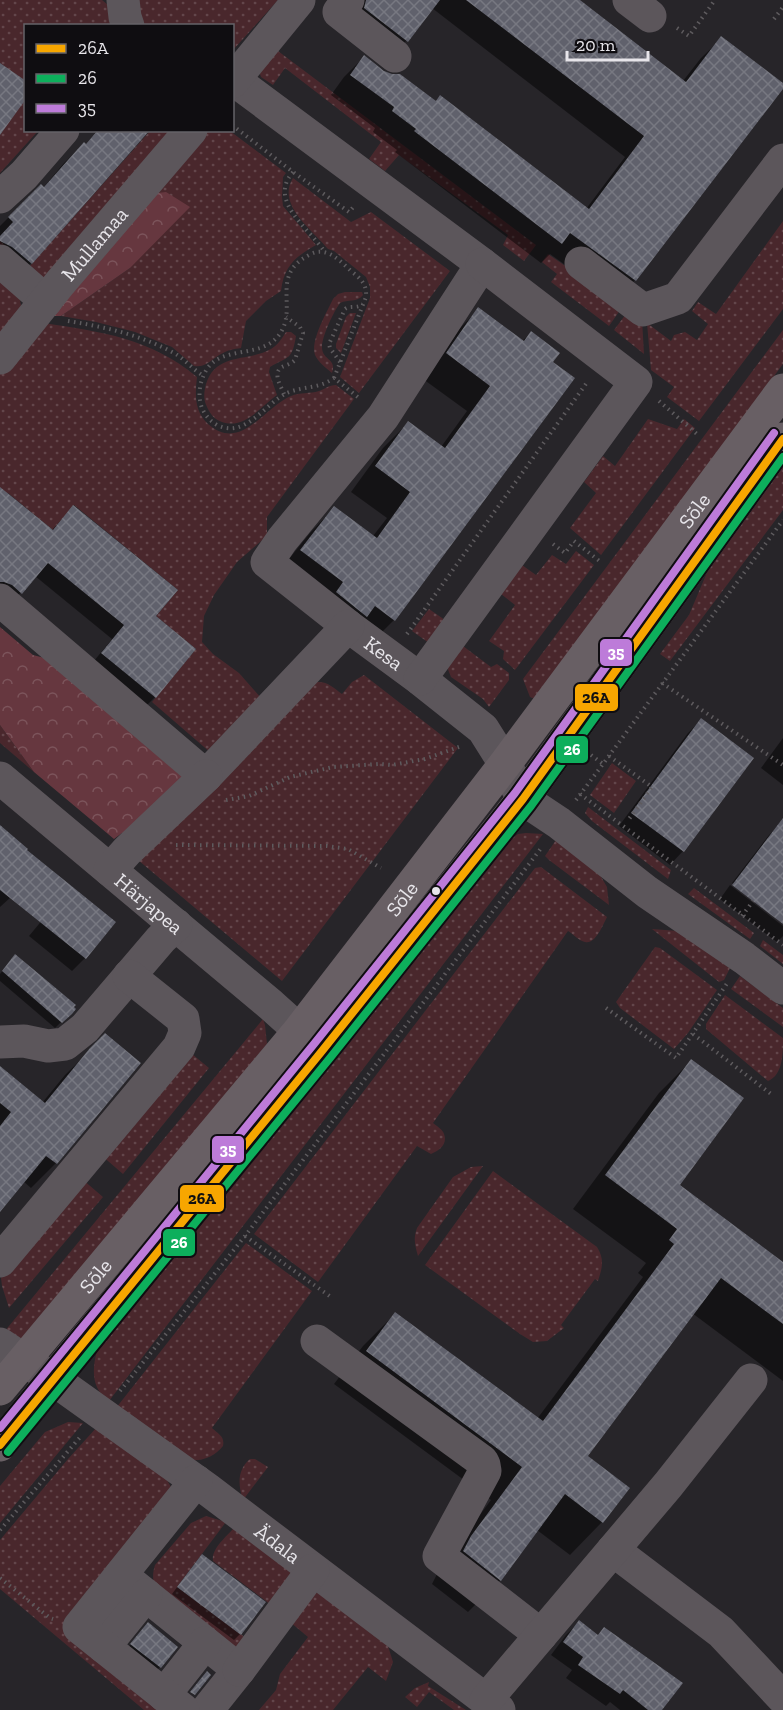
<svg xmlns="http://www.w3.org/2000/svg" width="783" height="1710" font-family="'Zilla Slab',serif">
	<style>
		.grass { fill: url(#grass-dots) }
		.forest { fill: url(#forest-crowns) }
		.shadow { fill: #0007 }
		.building { fill: url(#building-cross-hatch) }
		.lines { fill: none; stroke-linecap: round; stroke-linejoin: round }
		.path { stroke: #5e5b5e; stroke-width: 4; stroke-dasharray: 1.5 4.5; stroke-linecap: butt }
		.minor { stroke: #5c565b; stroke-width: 33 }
		.major { stroke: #685f64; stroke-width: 33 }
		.bus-1-casing { stroke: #0f0d11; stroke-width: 12 }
		.bus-2-casing { stroke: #0f0d11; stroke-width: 12 }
		.bus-3-casing { stroke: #0f0d11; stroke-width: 12 }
		.bus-1 { stroke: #f7a600; stroke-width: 8 }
		.bus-2 { stroke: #0daf5c; stroke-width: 8 }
		.bus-3 { stroke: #bd7bd9; stroke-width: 8 }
		.bus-dot { fill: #e7e5ea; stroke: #0f0d11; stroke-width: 2 }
		.labels { text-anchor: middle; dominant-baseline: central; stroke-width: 6; stroke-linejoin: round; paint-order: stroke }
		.street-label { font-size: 21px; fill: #e7e5ea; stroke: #0f0d11 }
		.line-badge { stroke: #0f0d11; stroke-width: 2 }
		.badge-label { font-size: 16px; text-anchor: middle; font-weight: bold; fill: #fff }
		.pale-badge-label { font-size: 16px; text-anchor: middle; font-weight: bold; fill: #111 }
	</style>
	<defs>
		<pattern id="grass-dots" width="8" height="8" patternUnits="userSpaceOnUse" patternTransform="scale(1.5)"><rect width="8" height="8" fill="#49272c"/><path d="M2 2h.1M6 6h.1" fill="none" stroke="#63464b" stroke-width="1.8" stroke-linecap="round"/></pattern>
		<pattern id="forest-crowns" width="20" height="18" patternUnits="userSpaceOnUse" patternTransform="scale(1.5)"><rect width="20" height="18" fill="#66373f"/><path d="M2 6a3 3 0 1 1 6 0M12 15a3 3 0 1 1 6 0" fill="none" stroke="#7c545b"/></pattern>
		<pattern id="building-cross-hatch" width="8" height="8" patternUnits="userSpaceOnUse" patternTransform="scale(1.5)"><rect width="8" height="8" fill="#60616c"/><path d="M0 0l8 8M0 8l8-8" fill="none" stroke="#777881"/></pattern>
	</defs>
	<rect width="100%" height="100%" fill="#272529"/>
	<path class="grass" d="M 0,0 L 102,0 L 108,5 L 120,25 L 26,26 L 25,81 L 0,63 Z
		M 138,0 L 278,0 L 233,50 L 232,26 L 139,25 Z
		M 274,48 L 536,245 L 524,261 L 503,245 L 508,235 L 399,155 L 385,171 L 369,159 L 381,142 L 285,68 L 273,85 L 261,77 L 259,71 Z
		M 25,99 L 26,130 L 38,131 L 0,173 L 0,133 Z
		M 150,131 L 176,131 L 47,279 L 34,277 L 0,251 L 0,241 L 30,266 Z
		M 203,131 L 230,131 L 286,173 L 283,177 L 282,197 L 283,206 L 316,245 C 295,257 284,266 281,291 L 266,301 L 246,321 L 241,348 C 234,349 228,350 221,354 C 212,359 206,368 194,366 L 172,347 L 135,332 L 96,322 L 61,316 L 130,268 L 149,194 Z
		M 293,178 L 351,222 L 371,212 L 450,271 L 359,393 L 340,377 L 370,298 L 370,287 L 366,277 L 334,251 L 328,249 C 313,230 276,205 293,178 Z
		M 783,221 L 783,309 L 699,421 L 667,397 L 674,387 L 651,370 L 647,323 L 671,341 L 674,335 L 685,332 L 697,340 L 708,324 L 692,311 L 698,302 L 716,314 Z
		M 548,254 L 623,306 L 609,326 L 551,282 L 557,274 L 542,262 Z
		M 0,273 L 20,300 L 22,311 L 0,347 Z
		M 345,292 L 362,292 L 363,295 C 357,303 348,299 340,303 C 334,311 321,338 322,348 C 323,361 337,358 332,373 C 326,368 318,362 315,355 C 310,341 327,312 333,299 L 338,294 Z
		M 629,310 L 642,319 L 644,354 L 614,330 Z
		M 350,313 L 356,313 L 341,353 L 336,348 L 336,344 L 346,317 Z
		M 44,323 C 102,332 150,338 197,377 C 195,394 194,411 208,424 C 241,453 264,407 291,396 C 300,392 310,394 319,391 C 325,389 329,385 336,385 L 354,399 L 267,517 L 267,536 L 237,562 L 214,595 L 204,616 L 202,642 L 213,654 L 239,673 L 262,699 L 211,753 L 152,702 L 196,649 L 156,616 L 178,590 L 74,505 L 53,530 L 8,493 L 0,498 L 0,374 Z
		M 783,330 L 783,364 L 535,699 L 530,697 L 523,679 Z
		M 286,332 L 291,332 L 296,336 C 292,360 289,356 270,367 L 269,372 L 277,395 C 261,406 245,430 222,422 C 215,420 210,414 207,407 C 203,399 204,392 206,384 C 216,352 248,362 271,349 C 278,345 282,338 286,332 Z
		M 648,419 L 677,429 L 684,419 L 695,428 L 601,555 L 570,528 L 596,493 L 584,482 L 603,456 L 615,466 Z
		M 783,466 L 783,510 L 670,661 L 660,654 L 689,615 L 711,563 Z
		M 576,551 L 594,565 L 515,670 L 503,659 L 504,651 L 489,641 L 515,605 L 501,594 L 522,565 L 536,575 L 552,555 L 566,564 Z
		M 429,609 L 445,620 L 429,643 L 412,631 Z
		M 463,646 L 491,667 L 497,664 L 509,673 L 509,680 L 489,707 L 483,699 L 451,677 L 447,667 Z
		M 364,675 L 458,748 L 282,981 L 138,860 L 317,682 C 327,681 334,688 342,694 L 352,682 Z
		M 0,725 L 34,772 L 0,743 Z
		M 612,763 L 636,781 L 614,813 L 590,795 Z
		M 588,807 L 671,870 L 668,879 L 592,821 L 585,813 Z
		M 526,833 L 543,834 L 109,1401 C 91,1389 92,1369 97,1351 L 509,840 L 518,834 Z
		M 556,840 L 600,875 L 607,887 L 609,905 L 549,860 L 545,856 Z
		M 541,867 L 607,917 C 603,925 595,945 585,942 C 579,941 573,934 568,931 L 433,1123 C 437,1126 443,1130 444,1134 C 448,1144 439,1151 431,1154 L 417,1146 L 318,1282 L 254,1234 L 535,868 Z
		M 694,888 L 754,933 L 750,939 L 688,894 Z
		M 652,929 L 678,931 L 730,968 L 724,980 L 719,982 Z
		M 763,940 L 783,955 L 783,964 L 760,946 Z
		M 655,947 L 660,948 L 717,990 L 688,1033 L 674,1049 L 620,1008 L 616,1002 Z
		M 740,976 L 783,1008 L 783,1027 L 731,989 Z
		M 725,995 L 783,1038 C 783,1054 783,1075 768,1081 L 706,1029 L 706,1024 Z
		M 263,1019 L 265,1025 L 267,1044 L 17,1350 L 4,1332 Z
		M 186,1049 L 209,1068 L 123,1174 L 101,1155 Z
		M 483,1166 L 418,1256 C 415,1245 413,1239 417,1228 L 453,1177 L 471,1167 Z
		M 493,1171 L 597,1247 C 605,1260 602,1268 598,1281 L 595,1279 L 561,1325 L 564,1328 L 547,1341 L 533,1342 L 520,1334 L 425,1265 Z
		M 82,1179 L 103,1197 L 9,1308 L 2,1286 L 1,1278 Z
		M 246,1243 L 312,1291 L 212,1428 C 218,1434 225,1436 223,1446 C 215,1456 204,1461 191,1460 L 116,1408 Z
		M 68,1422 L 83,1423 L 0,1523 L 0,1486 L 45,1432 Z
		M 97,1427 L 167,1480 L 171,1487 L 72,1626 L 171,1710 L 144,1710 L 0,1589 L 0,1540 L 68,1459 Z
		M 250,1459 L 255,1459 L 268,1467 L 243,1500 C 238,1485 237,1470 250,1459 Z
		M 206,1516 L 226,1522 L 177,1587 L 246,1638 L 236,1655 L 155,1585 C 152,1578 153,1572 155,1565 L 191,1523 Z
		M 234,1528 L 294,1571 L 271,1605 L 213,1561 C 211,1549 226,1537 234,1528 Z
		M 320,1590 L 388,1646 L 393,1662 L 386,1681 L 368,1667 L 333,1710 L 259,1710 L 276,1690 L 280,1674 L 308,1637 L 290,1622 L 290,1614 Z
		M 429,1682 L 428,1686 L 466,1710 L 454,1710 L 429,1692 L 417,1707 L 405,1697 L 415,1688 Z"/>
	<path class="forest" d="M 166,192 L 190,207 L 130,268 L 61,316 L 54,316 L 149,194 Z
		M 0,627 L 33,655 L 60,662 L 183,777 L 130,839 L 122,833 L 114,839 L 34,772 L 0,725 Z"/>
	<path class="shadow" d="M 365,0 L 576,0 L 683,81 L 701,58 L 722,38 L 783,85 L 783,86 L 635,280 L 615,301 L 550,254 L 541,263 L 395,152 L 397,150 L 373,132 L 375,128 L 331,95 L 344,77 L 364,57 L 586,209 L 625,157 L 432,8 L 406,41 L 386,62 L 347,24 Z
		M 98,130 L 31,263 L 12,282 L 0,272 L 0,226 L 17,209 L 43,188 L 64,163 L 84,144 L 85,145 Z
		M 479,309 L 522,341 L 531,333 L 551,362 L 573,378 L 394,620 L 369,645 L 276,575 L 310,533 L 334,508 L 373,536 L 387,518 L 351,492 L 383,448 L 408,423 L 441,447 L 467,411 L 423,379 L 454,334 Z
		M 0,503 L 51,531 L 73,507 L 154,617 L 155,697 L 142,710 L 89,667 L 112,639 L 35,576 L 8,607 L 0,600 Z
		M 701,720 L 752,758 L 683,851 L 670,865 L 619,826 L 688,733 Z
		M 783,738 L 783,785 L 761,768 Z
		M 782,822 L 783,823 L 783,922 L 732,883 L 769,835 Z
		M 0,827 L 11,897 L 0,907 Z
		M 730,885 L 783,926 L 783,936 L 777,942 L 720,899 Z
		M 58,901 L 85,958 L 72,971 L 29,936 Z
		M 9,963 L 72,1008 L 74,1009 L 55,1028 L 0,981 L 0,974 Z
		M 106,1035 L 139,1063 L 56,1163 L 31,1188 L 23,1181 L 0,1209 L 0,1068 L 42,1103 L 65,1075 Z
		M 691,1061 L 678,1186 L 783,1264 L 783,1381 L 692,1313 L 586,1457 L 602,1522 L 570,1555 L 537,1530 L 500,1580 L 468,1612 L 432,1584 L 439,1570 L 491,1500 L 334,1384 L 363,1346 L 395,1314 L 537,1419 L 643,1277 L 638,1273 L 646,1263 L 573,1209 L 659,1093 Z
		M 196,1562 L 240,1634 L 234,1640 L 172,1594 Z
		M 579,1622 L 660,1710 L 620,1710 L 610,1702 L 606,1706 L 566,1678 L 572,1670 L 551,1655 L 566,1635 Z
		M 142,1631 L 176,1647 L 154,1674 L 125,1651 Z"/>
	<path class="building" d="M 366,0 L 440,0 L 408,42 L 364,8 Z
		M 466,0 L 580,0 L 686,82 L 721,36 L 783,83 L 783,89 L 636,281 L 570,233 L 562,244 L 414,131 L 416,129 L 392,111 L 394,107 L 350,75 L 364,55 L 384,71 L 392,74 L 400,74 L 436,101 L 440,95 L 589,209 L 644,136 Z
		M 0,63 L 26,81 L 26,99 L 0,135 Z
		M 98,130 L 150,130 L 32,264 L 12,247 L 0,241 L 0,236 L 13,222 L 8,217 L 41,184 L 44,187 L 84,142 L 86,144 Z
		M 478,307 L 524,341 L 531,331 L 560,353 L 553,362 L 575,378 L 395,621 L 375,606 L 367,617 L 336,592 L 343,582 L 300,550 L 334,506 L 377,538 L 410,492 L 375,466 L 408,421 L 445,448 L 490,386 L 446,353 Z
		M 0,487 L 53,530 L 73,505 L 178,590 L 156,616 L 196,649 L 156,698 L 101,653 L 124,625 L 48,563 L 22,594 L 12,585 L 4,582 L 0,582 Z
		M 701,718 L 754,758 L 684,852 L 631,813 Z
		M 783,818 L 783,924 L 732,885 Z
		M 0,825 L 28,849 L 27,850 L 116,922 L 86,959 L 0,890 Z
		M 15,954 L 76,1005 L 74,1007 L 76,1009 L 72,1014 L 62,1023 L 2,971 Z
		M 105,1033 L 141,1063 L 57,1164 L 46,1156 L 0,1212 L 0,1126 L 11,1112 L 0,1103 L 0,1066 L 45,1103 L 90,1048 Z
		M 691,1059 L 744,1098 L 680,1185 L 783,1262 L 783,1324 L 721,1278 L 588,1456 L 630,1488 L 603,1523 L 565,1494 L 501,1581 L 463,1551 L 471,1536 L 522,1467 L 366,1351 L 395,1312 L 543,1421 L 674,1244 L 669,1240 L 677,1229 L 605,1175 Z
		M 202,1554 L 266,1602 L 241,1635 L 177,1587 Z
		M 579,1620 L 598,1635 L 604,1627 L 683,1683 L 662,1710 L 648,1710 L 623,1690 L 620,1694 L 578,1665 L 583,1657 L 563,1642 Z
		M 148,1622 L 178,1647 L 161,1668 L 130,1644 Z
		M 207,1671 L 211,1675 L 195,1695 L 190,1692 Z"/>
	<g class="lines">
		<path class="path" d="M 774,19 L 783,7
			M 677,28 L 689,36 L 715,0
			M 232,125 L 293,172 L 349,212 L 355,205
			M 293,172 C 267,201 310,229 324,251
			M 68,321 C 105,327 141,335 174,353 C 185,359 193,370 204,376
			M 340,362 L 330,348 L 329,344 L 345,309 C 350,305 357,309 363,304
			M 334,378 L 366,297 C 367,284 361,279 351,271 C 339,260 326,245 309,255 C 269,276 299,308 279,335 C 261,359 223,345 207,369 C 200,380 197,395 202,408 C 205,415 210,421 217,425 C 246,439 264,404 287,393 C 303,386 319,389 334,378 L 359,398
			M 284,394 C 281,386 272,373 282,367 C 286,365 291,364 295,360 L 303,333 L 300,327 L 286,317
			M 659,401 L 697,434
			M 553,544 L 565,553 L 574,541 L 602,563
			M 407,634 L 588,381
			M 662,683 L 783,765
			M 591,755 L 603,764 L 783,520
			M 609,756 L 652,787 L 629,819
			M 580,794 L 783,945
			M 226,800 L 249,796 L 290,777 L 333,767 L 379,764 L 392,765 L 425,759 L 459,747
			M 576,800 L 603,764
			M 176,845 L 327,846 L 348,849 L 381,868
			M 742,916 L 753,901
			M 606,1008 L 676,1058 L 728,982
			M 693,1034 L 771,1094
			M 245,1236 L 331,1297
			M 120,1391 L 245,1236 L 542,847
			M 0,1530 L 82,1435
			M 0,1578 L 50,1618 L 53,1619"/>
		<g class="minor">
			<path d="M 123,0 L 125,17 L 128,26"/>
			<path d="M 348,0 L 339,12 L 395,56"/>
			<path d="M 629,0 L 650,16"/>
			<path id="s1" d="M 234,80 L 482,264 L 383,417 L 282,540 L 267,562 L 348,626 L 420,679 L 483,729 L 505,764 L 523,799 L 559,823 L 647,892 L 744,958 L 783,988"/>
			<path d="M 232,82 L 299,0"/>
			<path d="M 0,197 L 24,175 L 63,130"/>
			<path d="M 0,261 L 46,301"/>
			<path d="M 581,263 L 643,310 L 678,298 L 783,160"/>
			<path id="s2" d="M 0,358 L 60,283 L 191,130"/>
			<path d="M 0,600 L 206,776 L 348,626"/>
			<path d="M 420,679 L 636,382 L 482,264"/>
			<path id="s3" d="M 0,778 L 271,1005 L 321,1050"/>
			<path d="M 110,870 L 127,851 L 206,776"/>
			<path d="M 0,1042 L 24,1041 L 48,1046 L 65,1044 L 85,1028 L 161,939 L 176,925"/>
			<path d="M 0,1261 L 179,1047 L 185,1033 L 183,1019 L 129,976"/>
			<path d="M 317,1341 L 482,1461 L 484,1465 L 485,1471 L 439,1556 L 541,1635"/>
			<path id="s4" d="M 0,1344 L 53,1379 L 207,1489 L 499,1710"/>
			<path d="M 613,1550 L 721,1632 L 783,1698"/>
			<path d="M 121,1575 L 239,1670 L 207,1710"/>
			<path d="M 104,1647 L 146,1595"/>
			<path d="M 239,1670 L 313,1570"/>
			<path d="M 164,1695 L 205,1643"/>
			<path d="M 486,1700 L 668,1485 L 751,1380"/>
			<path d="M 183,1710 L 79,1627 L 196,1481"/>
		</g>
		<g class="major">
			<path id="s5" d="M 0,1389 L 299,1031 L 505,764 L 783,390"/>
			<path d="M 0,1445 L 53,1379 L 322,1051 L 523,799 L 783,439"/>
		</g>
		<defs>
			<path id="bus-1" d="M 0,1445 L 322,1051 L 523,799 L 783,439"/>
			<path id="bus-2" d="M 8,1452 L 330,1058 L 531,806 L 783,457"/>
			<path id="bus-3" d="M 0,1428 L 314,1044 L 515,793 L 774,433"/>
		</defs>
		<use href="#bus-1" class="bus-1-casing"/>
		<use href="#bus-2" class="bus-2-casing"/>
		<use href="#bus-3" class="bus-3-casing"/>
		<use href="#bus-1" class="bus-1"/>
		<use href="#bus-2" class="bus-2"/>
		<use href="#bus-3" class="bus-3"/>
	</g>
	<circle class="bus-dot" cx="436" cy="891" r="5"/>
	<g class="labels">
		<g class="street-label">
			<text stroke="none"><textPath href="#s2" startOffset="148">Mullamaa</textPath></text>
			<text stroke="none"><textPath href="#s5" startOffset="1120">Sõle</textPath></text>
			<text stroke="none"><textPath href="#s1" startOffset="825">Kesa</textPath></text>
			<text stroke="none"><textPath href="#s5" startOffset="634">Sõle</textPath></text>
			<text stroke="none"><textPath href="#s3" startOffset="195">Härjapea</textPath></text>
			<text stroke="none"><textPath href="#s5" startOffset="148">Sõle</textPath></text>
			<text stroke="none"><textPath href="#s4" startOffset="342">Ädala</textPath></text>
		</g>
	</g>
	<g class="line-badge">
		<rect x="599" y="638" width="34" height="29" rx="6" fill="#bd7bd9"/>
		<rect x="574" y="683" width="45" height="29" rx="6" fill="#f7a600"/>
		<rect x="555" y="735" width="34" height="29" rx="6" fill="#0daf5c"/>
		<rect x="211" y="1135" width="34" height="29" rx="6" fill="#bd7bd9"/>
		<rect x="179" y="1184" width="46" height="29" rx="6" fill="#f7a600"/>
		<rect x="162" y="1228" width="34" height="29" rx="6" fill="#0daf5c"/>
	</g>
	<g class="badge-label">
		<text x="616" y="658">35</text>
		<text x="572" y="755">26</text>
		<text x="228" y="1155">35</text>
		<text x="179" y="1248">26</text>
	</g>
	<g class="pale-badge-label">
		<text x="596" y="703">26A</text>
		<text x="202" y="1204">26A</text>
	</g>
	<rect x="24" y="24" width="210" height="108" fill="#0f0d11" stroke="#656368" stroke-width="1.5"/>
	<rect x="36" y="44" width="30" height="9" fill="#f7a600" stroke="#656368" stroke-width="1.5"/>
	<text x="78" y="54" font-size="18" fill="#e7e5ea">26A</text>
	<rect x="36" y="74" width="30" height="9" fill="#0daf5c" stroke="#656368" stroke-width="1.5"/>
	<text x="78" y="84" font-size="18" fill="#e7e5ea">26</text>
	<rect x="36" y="104" width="30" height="9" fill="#bd7bd9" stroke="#656368" stroke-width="1.5"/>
	<text x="78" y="114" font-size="18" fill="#e7e5ea">35</text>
	<path d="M567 51v9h81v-9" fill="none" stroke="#e7e5ea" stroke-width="3"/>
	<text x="576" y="51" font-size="18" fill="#e7e5ea" stroke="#0f0d11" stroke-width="4.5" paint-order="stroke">20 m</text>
</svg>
